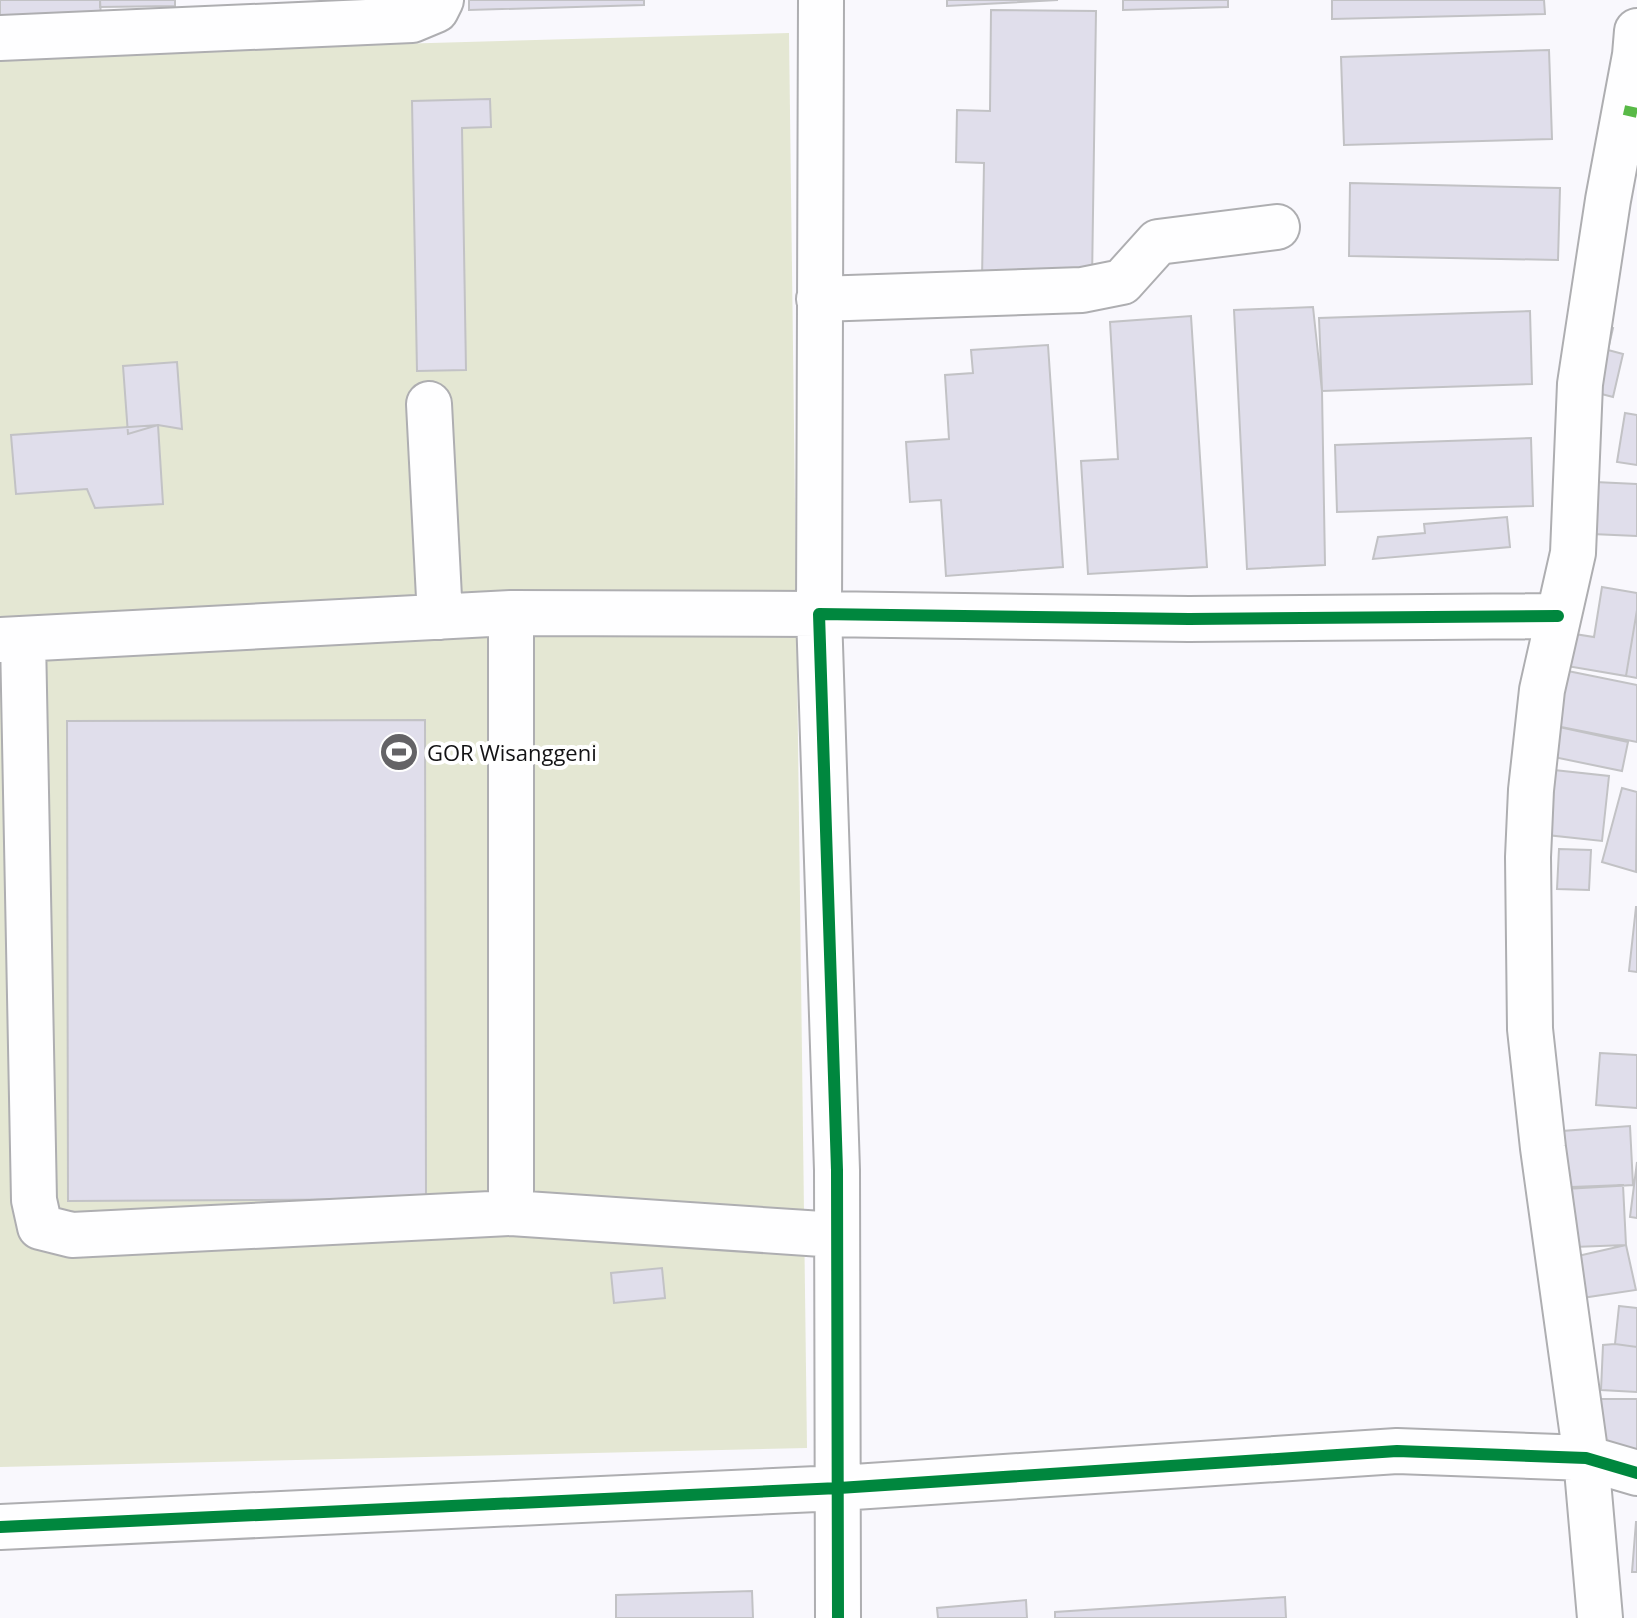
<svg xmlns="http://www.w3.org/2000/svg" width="1637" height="1618" font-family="'Open Sans',sans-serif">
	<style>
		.green { fill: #e4e7d3 }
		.building { fill: #e0deeb; stroke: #c2c2c5; stroke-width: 2 }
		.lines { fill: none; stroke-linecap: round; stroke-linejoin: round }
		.minor-casing { stroke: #aeaeb1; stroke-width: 48 }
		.minor { stroke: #fefeff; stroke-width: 44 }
		.quiet { stroke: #58b947; stroke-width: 10; stroke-dasharray: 20 10; stroke-linecap: butt }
		.cycleway-casing { stroke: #fff; stroke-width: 17 }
		.cycleway { stroke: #00873e; stroke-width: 12 }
		.labels { text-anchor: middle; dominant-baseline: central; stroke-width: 8; stroke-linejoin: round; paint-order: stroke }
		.poi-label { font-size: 22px; fill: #131315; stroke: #fff; text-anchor: start }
	</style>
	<rect width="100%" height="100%" fill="#f9f8fd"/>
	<path class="green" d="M 789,33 L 807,1448 L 0,1467 L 0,55 Z"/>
	<path class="building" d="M 0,0 L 100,0 L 101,18 L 0,20 Z
		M 100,0 L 175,0 L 175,6 L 100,7 Z
		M 469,0 L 644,0 L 644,5 L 469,10 Z
		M 947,0 L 1058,0 L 947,6 Z
		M 1123,0 L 1228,0 L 1228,7 L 1123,10 Z
		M 1332,0 L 1544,0 L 1545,14 L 1332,19 Z
		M 991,10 L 1096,11 L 1092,281 L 982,279 L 984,163 L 956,162 L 957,110 L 990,111 Z
		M 1549,50 L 1552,139 L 1344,145 L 1341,57 Z
		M 490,99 L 491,127 L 462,128 L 466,370 L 417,371 L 412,101 Z
		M 1350,183 L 1560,188 L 1558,260 L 1349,256 Z
		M 1313,307 L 1322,391 L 1325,565 L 1247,569 L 1234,310 Z
		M 1530,311 L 1532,384 L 1322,391 L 1319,318 Z
		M 1191,316 L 1207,567 L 1088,574 L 1081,461 L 1118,459 L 1110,322 Z
		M 1601,325 L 1613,328 L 1608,350 L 1623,354 L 1613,397 L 1586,390 Z
		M 1048,345 L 1063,567 L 946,576 L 941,500 L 910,502 L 906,442 L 949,439 L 945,375 L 973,373 L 971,350 Z
		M 177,362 L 182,429 L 158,425 L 128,434 L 123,366 Z
		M 1625,413 L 1637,415 L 1637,465 L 1617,462 Z
		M 158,425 L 163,504 L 95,508 L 87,489 L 16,494 L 11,435 Z
		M 1531,438 L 1533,506 L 1337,512 L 1335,445 Z
		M 1595,482 L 1637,484 L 1637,536 L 1592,534 Z
		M 1507,517 L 1510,547 L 1373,559 L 1378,537 L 1425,533 L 1424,524 Z
		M 1602,587 L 1637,593 L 1637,610 L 1626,676 L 1561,665 L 1568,633 L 1594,637 Z
		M 1637,610 L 1637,678 L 1626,676 Z
		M 1558,669 L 1637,685 L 1637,742 L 1546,724 Z
		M 425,720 L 426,1199 L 68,1201 L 67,721 Z
		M 1550,725 L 1628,742 L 1622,771 L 1544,755 Z
		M 1554,770 L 1609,776 L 1602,841 L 1547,835 Z
		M 1622,788 L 1637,792 L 1636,872 L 1602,862 Z
		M 1559,849 L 1591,850 L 1589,890 L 1557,889 Z
		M 1636,907 L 1637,907 L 1637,972 L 1629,971 Z
		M 1600,1053 L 1637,1055 L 1637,1108 L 1596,1105 Z
		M 1630,1126 L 1633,1185 L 1566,1189 L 1562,1131 Z
		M 1637,1162 L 1637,1218 L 1630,1217 Z
		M 1623,1185 L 1626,1245 L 1574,1247 L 1572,1187 Z
		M 1626,1245 L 1636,1290 L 1575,1299 L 1569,1258 Z
		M 662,1268 L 665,1298 L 614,1303 L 611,1273 Z
		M 1619,1306 L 1637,1308 L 1637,1347 L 1615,1344 Z
		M 1615,1344 L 1637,1347 L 1637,1392 L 1601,1390 L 1603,1345 Z
		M 1596,1399 L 1637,1399 L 1637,1452 L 1596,1453 Z
		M 1636,1522 L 1637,1522 L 1637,1572 L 1632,1572 Z
		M 752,1591 L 753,1618 L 616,1618 L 616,1595 Z
		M 1285,1597 L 1286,1618 L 1055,1618 L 1055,1612 Z
		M 1026,1600 L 1027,1618 L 938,1618 L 937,1608 Z"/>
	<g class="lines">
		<defs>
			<path id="minor" d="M 0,38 L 412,20 L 436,10 L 441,0
				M 819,299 L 1082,290 L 1122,282 L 1158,242 L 1277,227
				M 429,404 L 440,617
				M 511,613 L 511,1213 L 837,1235
				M 23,639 L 34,1200 L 40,1227 L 72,1235 L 511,1213
				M 0,640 L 511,613 L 819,614 L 821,0
				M 0,1527 L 839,1488 L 1397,1451 L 1586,1458 L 1637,1473
				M 838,1618 L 837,1170 L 819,614 L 1189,619 L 1558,616
				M 1600,1618 L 1586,1458 L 1543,1148 L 1530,1029 L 1528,857 L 1531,790 L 1542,690 L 1573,553 L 1580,384 L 1608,200 L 1635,55 L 1637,31"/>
		</defs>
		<use href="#minor" class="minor-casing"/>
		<use href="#minor" class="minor"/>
		<path class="quiet" d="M 1624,110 L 1637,113"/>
		<defs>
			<path id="cycleway" d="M 0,1527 L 839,1488 L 1397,1451 L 1586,1458 L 1637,1473
				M 838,1618 L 837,1170 L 819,614 L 1189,619 L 1558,616"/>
		</defs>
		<use href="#cycleway" class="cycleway-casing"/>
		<use href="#cycleway" class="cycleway"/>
	</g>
	<defs>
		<symbol id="stadium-disc" viewBox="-11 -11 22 22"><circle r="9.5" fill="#646366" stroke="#fff"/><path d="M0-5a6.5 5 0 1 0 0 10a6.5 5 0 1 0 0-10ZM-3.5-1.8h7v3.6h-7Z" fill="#fff"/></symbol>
	</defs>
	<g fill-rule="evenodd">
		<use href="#stadium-disc" x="377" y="730" width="44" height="44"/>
	</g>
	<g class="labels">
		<g class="poi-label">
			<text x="427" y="752">GOR Wisanggeni</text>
		</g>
	</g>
</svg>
